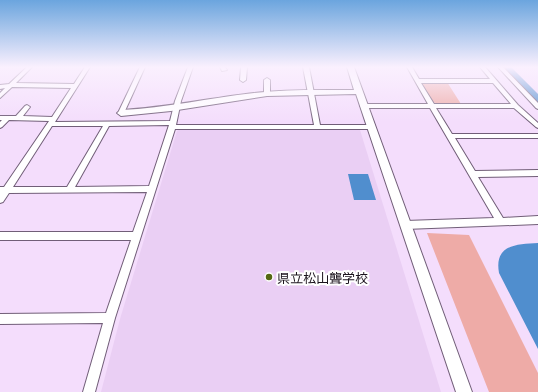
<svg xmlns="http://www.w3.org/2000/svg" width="538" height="392" font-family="Literata,'Noto Sans JP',serif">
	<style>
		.built { fill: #eacff4 }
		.green { fill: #eeaba7 }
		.water { fill: #508ece }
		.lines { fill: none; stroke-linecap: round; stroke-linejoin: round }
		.river { fill: #508ece; fill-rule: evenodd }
		.minor-casing { stroke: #715e78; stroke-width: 2 }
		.tertiary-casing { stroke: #715e78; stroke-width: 2 }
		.minor { fill: #fff; fill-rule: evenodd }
		.tertiary { fill: #fff; fill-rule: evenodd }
		.poi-dot { fill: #556713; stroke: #fff; stroke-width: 1.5 }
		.labels { text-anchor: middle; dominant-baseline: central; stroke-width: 4; stroke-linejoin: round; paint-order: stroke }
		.near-poi-label { font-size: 13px; fill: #1b131d; stroke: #fff; text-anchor: start }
	</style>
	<rect width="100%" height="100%" fill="#f4ddfc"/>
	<path class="built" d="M 356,128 L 360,130 L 441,392 L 101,392 L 120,319 L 177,131 L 180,129 Z"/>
	<path class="green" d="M 424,82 L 447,82 L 461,104 L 436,103 L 432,102 L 422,84 Z
		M 427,233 L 469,235 L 538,373 L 538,392 L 489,392 Z"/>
	<path class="water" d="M 348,174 L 368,174 L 376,200 L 354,200 Z
		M 538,243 L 538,349 L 499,273 C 494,245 516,244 538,243 Z"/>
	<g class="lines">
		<path class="river" d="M 499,67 L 511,67 L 538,94 L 538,105 L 534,104 Z"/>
		<defs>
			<path id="minor" d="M 27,67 L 32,67 L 16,83 L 74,84 L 85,67 L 90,67 L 55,122 L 170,121 L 175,101 L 188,67 L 193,67 L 181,101 L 176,125 L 314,125 L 303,67 L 309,67 L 320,125 L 371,125 L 374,127 L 371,129 L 175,129 L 115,318 L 95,392 L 83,392 L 103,323 L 0,324 L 0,314 L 106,313 L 131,240 L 0,240 L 0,232 L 133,232 L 147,192 L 9,193 L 3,202 L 0,203 L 0,187 L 4,187 L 49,121 L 9,120 L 2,127 L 0,128 L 0,122 L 2,120 L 0,120 L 0,116 L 16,116 L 25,106 L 27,105 L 30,107 L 23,116 L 52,117 L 71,88 L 12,87 L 0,98 L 0,93 L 5,88 L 0,89 L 0,85 L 9,84 ZM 169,125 L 149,186 L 75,187 L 109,126 ZM 52,126 L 103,126 L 67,187 L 13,187 Z
				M 140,67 L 145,67 L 124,113 L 123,114 L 119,114 L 118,113 Z
				M 220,67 L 225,67 L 227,70 L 222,71 Z
				M 241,67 L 247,67 L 246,80 L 243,82 L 240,80 Z
				M 407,67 L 412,67 L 419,79 L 490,79 L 480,67 L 485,67 L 518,105 L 538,123 L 538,128 L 536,127 L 514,108 L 436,108 L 452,134 L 538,134 L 538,138 L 455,138 L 475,171 L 538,170 L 538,176 L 478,177 L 503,218 L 538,216 L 538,224 L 405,229 L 402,228 L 401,225 L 402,222 L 405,221 L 494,218 L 430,108 L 363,108 L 360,106 L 363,104 L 428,104 ZM 421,83 L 493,83 L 511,104 L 434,104 Z
				M 498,67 L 503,67 L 538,103 L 538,109 L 536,108 Z
				M 267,78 L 270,80 L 270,94 L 267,96 L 264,94 L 264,80 Z"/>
			<path id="tertiary" d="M 347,67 L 354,67 L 472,392 L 456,392 L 356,94 L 267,96 L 171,111 L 121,116 L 117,113 L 121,110 C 166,108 209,98 254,93 C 287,89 321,90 354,90 Z"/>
		</defs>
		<use href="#minor" class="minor-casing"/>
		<use href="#tertiary" class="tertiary-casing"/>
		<use href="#minor" class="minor"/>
		<use href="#tertiary" class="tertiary"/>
	</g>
	<linearGradient id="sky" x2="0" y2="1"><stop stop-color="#6ba5de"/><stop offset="0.55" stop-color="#faf0fe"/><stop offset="1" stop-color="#faf0fe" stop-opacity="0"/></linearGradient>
	<rect width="538" height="122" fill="url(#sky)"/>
	<circle class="poi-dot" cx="269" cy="277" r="4"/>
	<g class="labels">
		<g class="near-poi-label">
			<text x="277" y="277">県立松山聾学校</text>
		</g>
	</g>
</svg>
